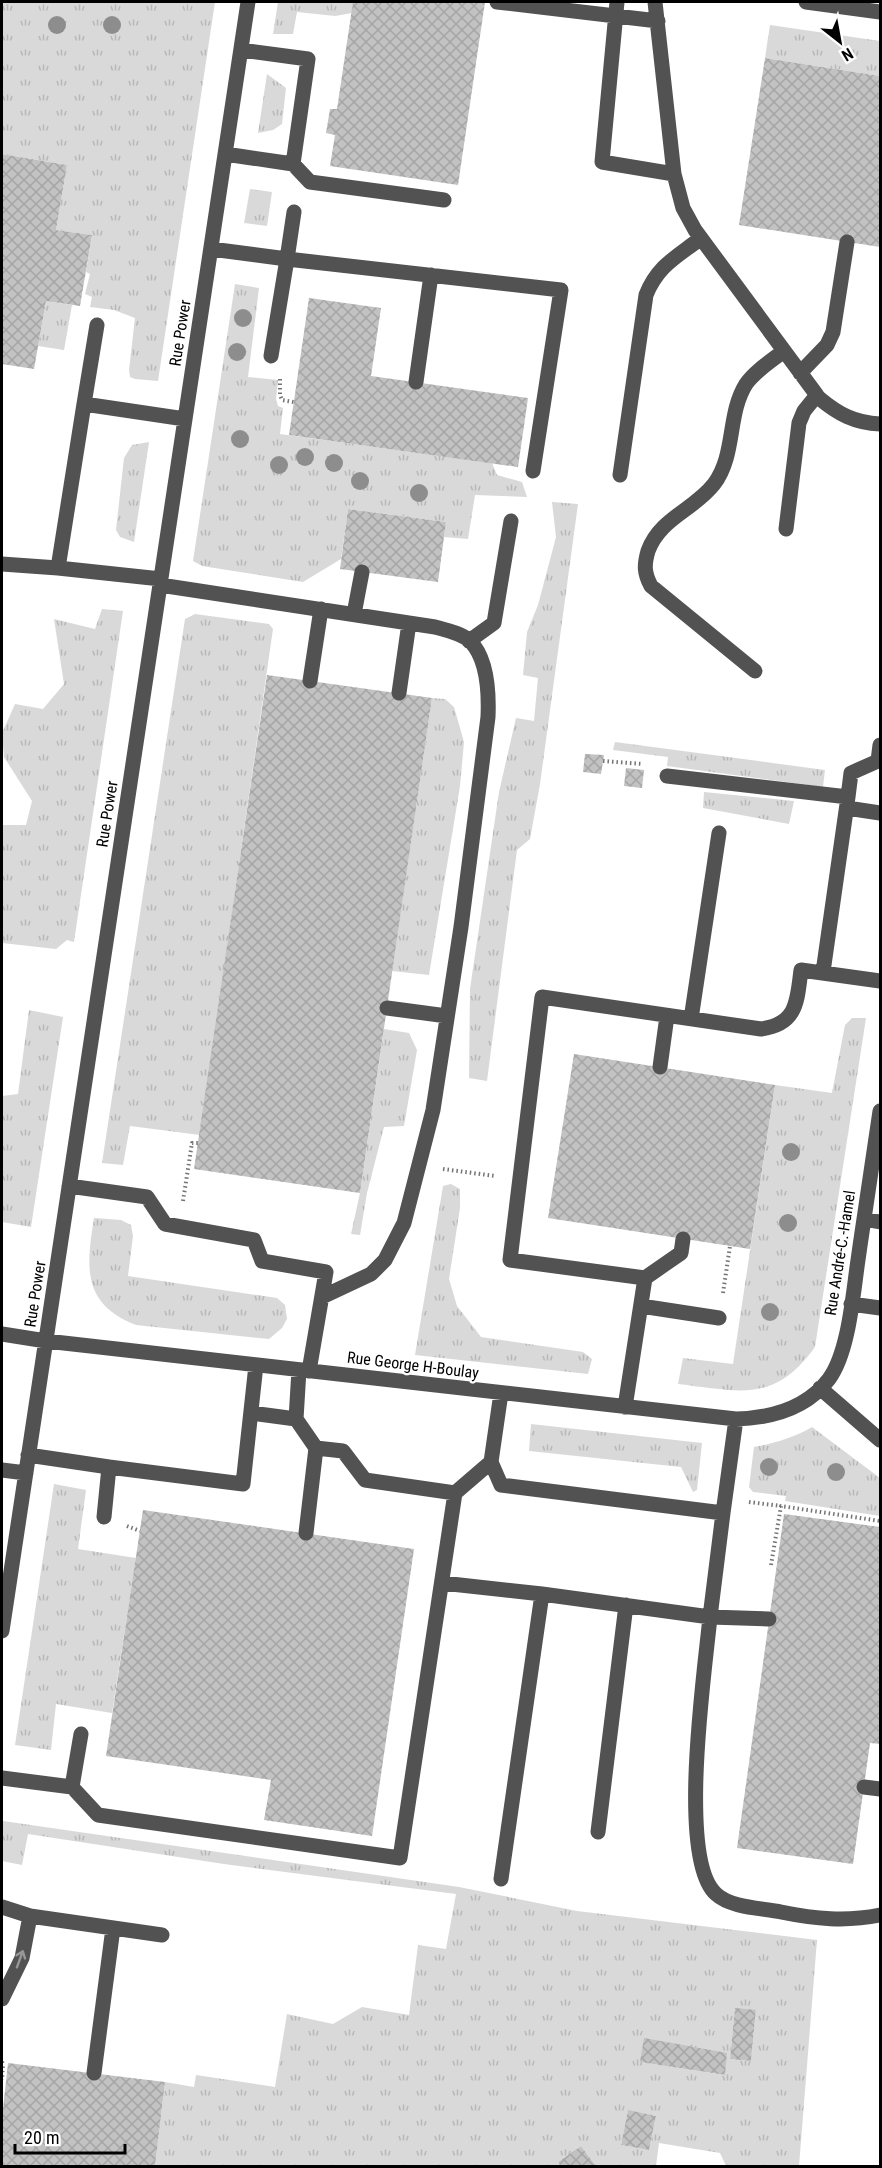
<svg xmlns="http://www.w3.org/2000/svg" width="882" height="2168" font-family="'Roboto Condensed',sans-serif">
	<style>
		.grass { fill: url(#grass-tufts); fill-rule: evenodd }
		.building { fill: url(#building-cross-hatch) }
		.lines { fill: none; stroke-linecap: round; stroke-linejoin: round }
		.path { stroke: #747474; stroke-width: 4; stroke-dasharray: 1.5 3; stroke-linecap: butt }
		.minor { stroke: #525252; stroke-width: 15 }
		.tree { fill: #8d8d8d }
		.oneway { stroke: #979797 }
		.labels { text-anchor: middle; dominant-baseline: central; stroke-width: 4.5; stroke-linejoin: round; paint-order: stroke }
		.street-label { font-size: 16px; fill: #000; stroke: #fff }
	</style>
	<defs>
		<pattern id="grass-tufts" width="24" height="20" patternUnits="userSpaceOnUse" patternTransform="scale(1.5)"><rect width="24" height="20" fill="#d9d9d9"/><path d="M3 7l-1-3M5 7V3M7 7l1-3M15 17l-1-3M17 17v-4M19 17l1-3" fill="none" stroke="#b8b8b8"/></pattern>
		<pattern id="building-cross-hatch" width="8" height="8" patternUnits="userSpaceOnUse" patternTransform="scale(1.5)"><rect width="8" height="8" fill="#c2c2c2"/><path d="M0 0l8 8M0 8l8-8" fill="none" stroke="#a5a5a5"/></pattern>
	</defs>
	<rect width="100%" height="100%" fill="#fff"/>
	<path class="grass" d="M 2,2 L 215,2 L 158,381 L 135,379 L 130,377 L 129,370 L 135,318 L 114,310 L 90,307 L 92,297 L 85,294 L 90,274 L 86,272 L 92,235 L 56,230 L 67,165 L 2,154 Z
		M 278,2 L 353,2 L 352,13 L 335,16 L 297,12 L 293,34 L 273,34 Z
		M 770,25 L 880,41 L 880,76 L 765,58 Z
		M 267,74 L 286,88 L 282,124 L 273,130 L 258,133 Z
		M 250,189 L 272,192 L 267,226 L 244,223 Z
		M 235,284 L 259,288 L 248,377 L 278,380 L 276,399 L 278,406 L 283,408 L 280,434 L 492,463 L 497,475 L 522,482 L 527,497 L 475,495 L 468,539 L 444,537 L 446,522 L 348,509 L 341,559 L 303,582 L 202,566 L 193,561 Z
		M 46,301 L 72,305 L 64,350 L 38,346 Z
		M 149,442 L 134,542 L 120,537 L 116,530 L 124,458 L 132,445 Z
		M 552,502 L 578,504 L 540,784 L 530,839 L 517,850 L 487,1081 L 469,1078 L 470,989 L 499,792 L 516,718 L 534,721 L 538,678 L 523,675 L 527,632 L 538,605 L 556,537 Z
		M 102,609 L 123,611 L 74,942 L 67,940 L 56,949 L 2,943 L 2,825 L 26,825 L 32,801 L 4,757 L 2,733 L 15,704 L 43,709 L 64,684 L 54,619 L 95,629 Z
		M 195,614 L 269,624 L 273,629 L 200,1135 L 130,1126 L 123,1165 L 102,1163 L 185,619 Z
		M 432,698 L 445,699 L 454,707 L 464,742 L 460,786 L 429,975 L 392,971 Z
		M 615,742 L 825,770 L 823,787 L 667,766 L 668,757 L 613,750 Z
		M 704,792 L 794,801 L 789,824 L 703,808 Z
		M 29,1010 L 63,1017 L 31,1227 L 2,1222 L 2,1096 L 18,1094 Z
		M 852,1018 L 866,1018 L 815,1347 C 774,1404 740,1391 678,1384 L 683,1358 L 733,1364 L 775,1085 L 832,1093 L 845,1025 Z
		M 384,1029 L 409,1033 L 417,1050 L 404,1126 L 384,1127 L 367,1193 L 360,1235 L 351,1234 L 360,1193 Z
		M 451,1184 L 460,1189 L 460,1208 L 449,1279 L 457,1306 L 481,1337 L 583,1352 L 592,1359 L 588,1374 L 415,1355 L 443,1186 Z
		M 94,1218 L 121,1220 L 131,1225 L 133,1236 L 128,1276 L 277,1298 L 285,1305 L 287,1319 L 282,1328 L 269,1339 L 136,1325 C 82,1304 86,1267 94,1218 Z
		M 531,1424 L 702,1443 L 697,1490 L 693,1492 L 681,1467 L 529,1451 Z
		M 812,1427 L 880,1478 L 880,1516 L 785,1501 L 786,1496 L 753,1492 L 749,1487 L 754,1447 C 775,1443 793,1438 812,1427 Z
		M 54,1484 L 86,1490 L 78,1549 L 136,1558 L 112,1713 L 56,1704 L 51,1750 L 15,1745 Z
		M 3,1821 L 459,1887 L 577,1911 L 817,1940 L 799,2166 L 726,2166 L 720,2153 L 659,2143 L 656,2166 L 596,2166 L 581,2146 L 558,2162 L 560,2166 L 155,2166 L 165,2082 L 194,2087 L 196,2075 L 275,2087 L 287,2014 L 333,2024 L 362,2007 L 409,2015 L 418,1945 L 446,1949 L 456,1894 L 224,1864 L 28,1834 L 22,1865 L 2,1861 ZM 735,2009 L 756,2011 L 751,2061 L 730,2059 ZM 727,2053 L 724,2075 L 641,2062 ZM 628,2111 L 656,2116 L 649,2150 L 621,2145 Z"/>
	<path class="building" d="M 353,2 L 485,2 L 458,185 L 330,166 L 335,135 L 326,133 L 330,109 L 337,109 Z
		M 765,58 L 880,76 L 880,247 L 739,225 Z
		M 2,154 L 67,165 L 56,230 L 92,235 L 80,306 L 46,301 L 34,369 L 2,364 Z
		M 309,298 L 381,308 L 371,376 L 528,398 L 518,467 L 289,435 Z
		M 348,509 L 446,522 L 438,582 L 340,569 Z
		M 267,675 L 432,698 L 360,1193 L 194,1169 Z
		M 585,754 L 604,755 L 601,774 L 583,772 Z
		M 626,768 L 644,770 L 642,788 L 624,786 Z
		M 574,1054 L 775,1085 L 750,1249 L 548,1218 Z
		M 143,1510 L 414,1549 L 372,1836 L 264,1820 L 271,1780 L 106,1756 Z
		M 784,1514 L 880,1527 L 880,1744 L 870,1743 L 853,1864 L 737,1848 Z
		M 735,2008 L 756,2010 L 751,2061 L 730,2059 Z
		M 644,2038 L 727,2053 L 725,2075 L 640,2062 Z
		M 8,2063 L 165,2082 L 155,2166 L 2,2166 L 2,2118 Z
		M 628,2110 L 656,2116 L 649,2150 L 621,2145 Z
		M 581,2146 L 596,2166 L 560,2166 L 558,2162 Z"/>
	<g class="lines">
		<path class="path" d="M 280,379 L 280,395 L 282,400 L 294,402
			M 603,761 L 643,764
			M 443,1169 L 495,1176
			M 183,1201 L 192,1143 L 198,1143
			M 723,1293 L 730,1246
			M 749,1502 L 781,1506
			M 127,1526 L 140,1531
			M 771,1565 L 781,1506 L 880,1521
			M 2,2062 L 3,2064 L 2,2080"/>
		<path class="minor" d="M 497,2 L 658,21
			M 617,2 L 602,162 L 674,174
			M 655,2 L 674,174 L 683,208 L 695,230 L 819,398 C 838,414 855,423 880,424
			M 806,2 L 880,12
			M 225,154 L 293,164 L 308,59 L 241,50
			M 293,164 L 310,182 L 444,200
			M 294,212 L 287,259 L 561,290 L 533,471
			M 211,249 L 287,259 L 271,356
			M 800,373 L 827,345 L 833,332 L 847,242
			M 416,382 L 431,275
			M 84,404 L 97,325
			M 620,475 L 646,295 C 658,265 677,257 701,238
			M 786,529 L 799,423 L 804,411 L 817,395
			M 2,564 L 58,568
			M 161,579 L 58,568 L 84,404 L 185,419
			M 160,585 L 435,627 C 446,630 461,633 470,641 C 488,659 489,693 488,717 L 461,927 L 433,1110 L 404,1223 L 385,1260 L 371,1274 L 322,1297
			M 354,614 L 362,572
			M 469,641 L 494,623 L 511,521
			M 755,671 L 651,586 C 644,573 644,565 648,551 C 660,518 694,510 714,484 C 736,455 727,414 746,384 C 755,371 771,361 784,351
			M 310,681 L 321,609
			M 399,693 L 409,623
			M 667,776 L 848,797 L 823,972
			M 848,797 L 851,773 L 878,761 L 880,745
			M 847,808 L 880,813
			M 387,1008 L 447,1016
			M 691,1019 L 719,833
			M 660,1067 L 667,1016
			M 69,1186 L 147,1197 L 165,1224 L 254,1240 L 262,1261 L 326,1272 L 309,1371
			M 864,1219 L 880,1222
			M 645,1278 L 681,1253 L 683,1239
			M 851,1304 L 880,1308
			M 641,1306 L 719,1318
			M 2,1334 L 46,1341 L 736,1419 C 771,1418 807,1408 829,1379 C 849,1352 853,1293 858,1260 C 865,1210 873,1160 880,1111
			M 299,1370 L 296,1419 L 316,1448 L 306,1533
			M 820,1388 L 880,1440
			M 501,1393 L 491,1462 L 501,1485 L 723,1513 L 736,1419
			M 625,1407 L 645,1278 L 510,1260 L 542,997 L 761,1029 C 798,1024 797,1000 801,970 L 880,981
			M 251,1413 L 296,1419
			M 316,1448 L 343,1451 L 365,1480 L 455,1493
			M 28,1455 L 109,1467 L 104,1517
			M 109,1467 L 243,1484 L 256,1365
			M 2,1470 L 26,1473
			M 442,1583 L 542,1594 L 501,1879
			M 542,1594 L 710,1617 L 723,1513
			M 769,1619 L 710,1617 C 705,1670 677,1859 716,1894 C 731,1908 762,1908 781,1912 C 815,1919 846,1922 880,1915
			M 2,1631 L 248,2
			M 2,1778 L 72,1787 L 81,1734
			M 72,1787 L 98,1815 L 400,1858 L 455,1493 L 491,1462
			M 864,1787 L 880,1789
			M 598,1832 L 626,1605
			M 2,1907 L 30,1916 L 162,1935
			M 2,1999 L 22,1958 L 30,1916
			M 94,2073 L 113,1928"/>
	</g>
	<g class="tree">
		<circle cx="57" cy="25" r="9"/>
		<circle cx="112" cy="25" r="9"/>
		<circle cx="243" cy="318" r="9"/>
		<circle cx="237" cy="352" r="9"/>
		<circle cx="240" cy="439" r="9"/>
		<circle cx="305" cy="457" r="9"/>
		<circle cx="334" cy="463" r="9"/>
		<circle cx="279" cy="465" r="9"/>
		<circle cx="360" cy="481" r="9"/>
		<circle cx="419" cy="493" r="9"/>
		<circle cx="791" cy="1152" r="9"/>
		<circle cx="788" cy="1223" r="9"/>
		<circle cx="770" cy="1312" r="9"/>
		<circle cx="769" cy="1467" r="9"/>
		<circle cx="836" cy="1472" r="9"/>
	</g>
	<defs><path id="oneway-shaft" d="M-6 0H5M1.5-3L5.5 0L1.5 3" fill="none" stroke-width="1.6" stroke-linecap="round" stroke-linejoin="round" transform="scale(1.5)"/></defs>
	<use class="oneway" href="#oneway-shaft" transform="translate(20 1959) rotate(-70)"/>
	<g class="labels">
		<g class="street-label">
			<text transform="translate(180 333) rotate(-81)">Rue Power</text>
			<text transform="translate(107 814) rotate(-81)">Rue Power</text>
			<text transform="translate(840 1253) rotate(-81)">Rue André-C.-Hamel</text>
			<text transform="translate(35 1294) rotate(-81)">Rue Power</text>
			<text transform="translate(413 1365) rotate(7)">Rue George H-Boulay</text>
		</g>
	</g>
	<rect width="882" height="2168" fill="none" stroke="#000000" stroke-width="6"/>
	<g transform="translate(840 42) rotate(149)" stroke="#ffffff" stroke-width="4.5" paint-order="stroke">
	<path d="M0-4.5L10 22L0 15L-10 22Z" fill="#000000"/>
	<text y="-9" font-size="16" font-weight="bold" text-anchor="middle" fill="#000000">N</text>
	</g>
	<path d="M15 2144v9h110v-9" fill="none" stroke="#000000" stroke-width="3"/>
	<text x="24" y="2144" font-size="18" fill="#000000" stroke="#ffffff" stroke-width="4.5" paint-order="stroke">20 m</text>
</svg>
